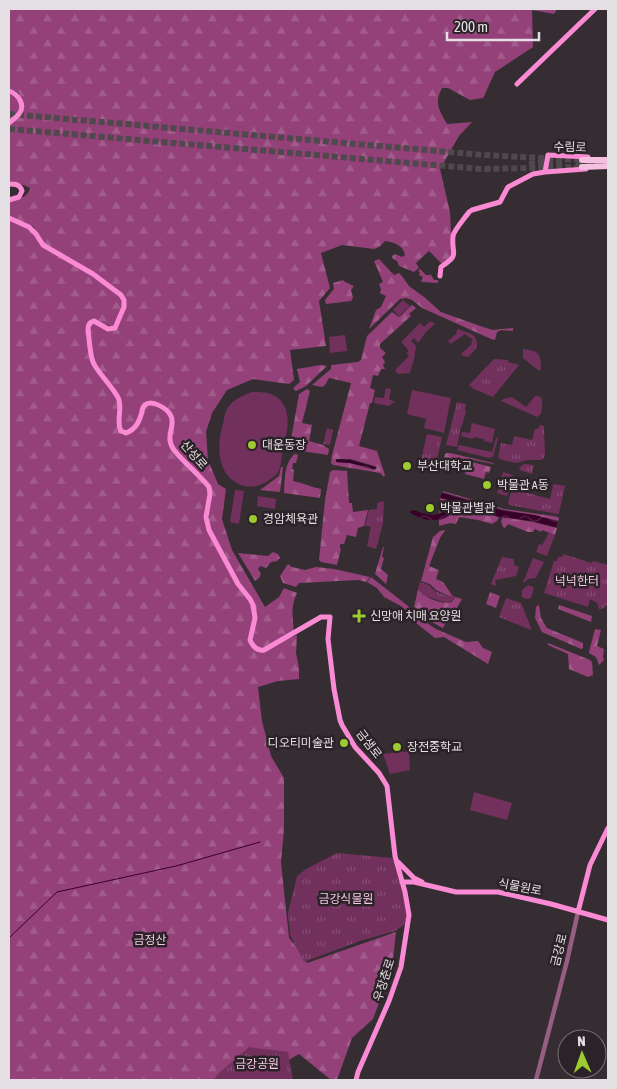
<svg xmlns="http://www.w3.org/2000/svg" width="617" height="1089" font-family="'Asap Condensed','Noto Sans KR',sans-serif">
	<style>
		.grass { fill: #72305c }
		.forest { fill: url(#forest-firs); fill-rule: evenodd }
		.park { fill: url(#park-tufts) }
		.water { fill: url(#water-waves) }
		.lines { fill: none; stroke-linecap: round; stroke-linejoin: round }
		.stream { stroke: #39002a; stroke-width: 1 }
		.highway-tunnel { stroke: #4f484c; stroke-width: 6; stroke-dasharray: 6 3; stroke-linecap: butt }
		.minor { stroke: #965f82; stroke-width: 4.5 }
		.major { stroke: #fb8ad4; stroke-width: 5 }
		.highway { stroke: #f5bfe0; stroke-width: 6 }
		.poi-dot { fill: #9dca2f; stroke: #2b2328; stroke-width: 2 }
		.labels { text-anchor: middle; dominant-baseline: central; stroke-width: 5; stroke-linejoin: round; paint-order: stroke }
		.street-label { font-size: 12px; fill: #e4dfe2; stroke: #2b2328 }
		.poi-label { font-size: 12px; fill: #e4dfe2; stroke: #2b2328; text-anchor: start }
		.park-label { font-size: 12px; fill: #f4c6e1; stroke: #2b2328 }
	</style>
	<defs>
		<pattern id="forest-firs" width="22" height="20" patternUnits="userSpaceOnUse" patternTransform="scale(1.25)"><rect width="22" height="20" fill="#934178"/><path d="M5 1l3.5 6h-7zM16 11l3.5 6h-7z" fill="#a25c8b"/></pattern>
		<pattern id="park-tufts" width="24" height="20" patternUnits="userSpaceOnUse" patternTransform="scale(1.25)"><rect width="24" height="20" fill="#72305c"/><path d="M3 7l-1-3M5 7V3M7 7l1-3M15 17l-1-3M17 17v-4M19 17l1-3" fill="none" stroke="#864e73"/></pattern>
		<pattern id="water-waves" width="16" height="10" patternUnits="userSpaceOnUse" patternTransform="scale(1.25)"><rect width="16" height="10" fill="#39002a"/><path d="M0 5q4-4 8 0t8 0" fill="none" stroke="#562549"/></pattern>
	</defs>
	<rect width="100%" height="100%" fill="#352d32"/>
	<path class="grass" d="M 403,300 L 410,306 L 399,316 L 393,310 Z
		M 430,321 L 435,324 L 426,332 L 418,343 L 414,338 L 411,341 L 416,346 L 414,359 L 410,373 L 398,374 L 395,370 L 409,356 L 406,353 L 408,352 L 408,350 L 401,342 L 420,323 L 424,327 Z
		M 458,329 C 470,334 478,333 477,348 L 468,357 L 463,356 L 461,354 L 472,344 L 471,342 L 473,340 L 465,334 L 451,344 L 448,341 L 457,333 L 456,331 Z
		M 386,388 L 391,389 L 389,399 L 395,402 L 391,404 L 389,406 L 374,403 L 375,397 L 384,398 Z
		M 412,390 L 451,398 L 444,433 L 424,428 L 426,419 L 407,414 Z
		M 252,392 C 262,392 273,392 280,400 C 294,414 285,439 282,455 C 281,460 281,466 279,470 C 278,474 272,478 268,481 C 255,489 242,489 230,478 C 216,464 218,441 223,424 C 224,418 225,411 229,406 C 235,399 243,395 252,392 Z
		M 535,396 L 538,396 L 542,398 L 542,407 L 541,414 L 537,417 L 501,401 L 503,399 L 512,397 L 526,407 Z
		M 472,423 L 495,429 L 492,443 L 484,441 L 484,439 L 474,437 L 473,439 L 461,436 L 462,432 L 470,433 Z
		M 496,438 L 498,438 L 493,457 L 489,458 L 457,450 L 459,445 L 492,452 Z
		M 503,472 L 513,475 L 507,496 L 497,493 Z
		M 235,490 L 244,491 L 239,524 L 230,522 Z
		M 258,496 L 276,499 L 275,509 L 257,506 Z
		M 548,533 L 555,535 L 547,556 L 536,552 L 539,544 L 542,545 L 547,537 Z
		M 533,558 L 544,562 L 536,578 L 528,579 L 524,583 L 523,582 Z
		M 528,585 L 533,587 L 534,588 L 531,598 L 526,599 L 522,597 L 522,590 Z
		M 409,751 L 410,770 L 390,774 L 383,754 Z
		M 474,792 L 512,803 L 507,820 L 470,810 Z"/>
	<path class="forest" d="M 9,9 L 557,9 L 554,14 L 532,10 L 533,47 L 495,72 L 483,98 L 470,100 L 448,88 L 442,88 C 434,103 439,110 447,124 L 472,122 L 459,136 L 440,169 L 450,212 L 452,253 L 450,258 L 442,264 L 429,251 L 416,263 L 419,268 L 414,272 L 399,266 L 397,261 L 393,259 L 392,256 L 395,254 L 402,257 L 405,255 C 403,245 394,242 385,241 L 379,247 L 374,249 L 342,245 L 321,253 L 330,288 L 319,301 L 326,346 L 290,350 L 294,380 L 289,384 L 253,379 L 227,390 L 212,413 L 206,432 L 208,460 L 218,484 L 226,489 L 222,519 L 232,550 L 265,607 L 279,597 L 284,588 L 297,593 C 290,607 293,618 294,633 L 263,650 L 257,648 L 251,641 L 254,608 L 238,583 L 210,531 L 207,518 L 210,492 L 174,449 L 170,439 L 171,415 L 149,403 L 130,430 L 121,431 L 120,400 L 93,362 L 89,328 L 92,322 L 112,330 L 118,322 L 124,297 L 42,244 L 34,227 L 9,216 L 9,201 C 18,198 27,199 30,188 C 23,184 16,183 9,183 L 9,124 L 22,113 L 19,93 L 9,89 Z
		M 9,92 L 19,99 L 19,113 L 9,121 Z
		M 9,219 L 30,228 L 41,245 L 92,275 L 122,298 L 123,306 L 113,327 L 99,322 L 88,323 L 92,363 L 118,399 L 121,432 L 132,431 L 146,406 L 155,404 L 170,415 L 172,449 L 208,487 L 209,531 L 250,600 L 254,618 L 249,641 L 258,651 L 297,635 L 296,653 L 299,668 L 299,679 L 278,681 L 258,687 L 262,721 L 271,756 L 284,778 L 284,829 L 281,862 L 289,938 L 299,950 L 307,963 L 396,932 L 392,968 L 373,1019 L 352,1038 L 337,1080 L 331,1080 L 299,1054 L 285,1062 L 288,1080 L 9,1080 Z
		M 379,259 L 394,275 L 399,273 L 402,276 L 409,286 L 424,297 L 441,312 L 483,327 L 493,330 L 513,328 L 513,331 L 501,330 L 497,332 L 495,340 L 491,339 L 422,308 L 412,300 L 406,298 L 400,299 L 369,329 L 376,310 L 381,307 L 386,296 L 380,293 L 381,289 L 379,284 L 383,282 L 374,261 Z
		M 420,269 L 426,275 L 431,275 L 434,280 L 438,280 L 438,283 L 423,282 L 421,281 L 423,277 L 419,275 L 420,272 L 418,271 Z
		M 343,280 L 345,282 L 354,286 L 351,290 L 353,298 L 351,301 L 326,304 L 325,300 L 334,289 L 333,283 Z
		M 412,305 L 416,308 L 409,314 L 411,316 L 380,344 L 380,348 L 386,353 L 382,357 L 385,362 L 383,365 L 385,369 L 381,369 L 378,376 L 373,375 L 370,388 L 375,390 L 372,403 L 370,403 L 359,446 L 377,451 L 385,475 L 384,477 L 380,473 L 333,465 L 331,463 L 332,455 L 351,383 L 329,378 L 325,385 L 322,387 L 312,385 L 331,369 L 331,365 L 358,362 L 361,360 L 367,336 L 392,312 L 399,317 ZM 336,459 L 351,459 L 377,467 L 375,470 L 350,463 L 336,462 Z
		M 321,365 L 327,366 L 306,386 L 296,391 L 293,388 L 300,382 L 297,369 Z
		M 307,389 L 310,391 L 302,423 L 312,425 L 309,441 L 323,445 L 329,449 L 328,455 L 295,450 L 290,445 L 299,394 Z
		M 447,453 L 450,453 L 493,463 L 493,464 L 469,459 L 468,461 L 491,467 L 489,473 L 486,472 L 484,479 L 465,474 L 467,467 L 444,460 L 445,454 Z
		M 295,454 L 298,455 L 296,463 L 293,463 L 292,469 L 294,470 L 293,481 C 303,483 311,487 321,489 L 320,498 L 284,493 C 285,480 284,462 295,454 Z
		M 281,467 L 283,467 L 280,492 L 260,490 L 279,476 Z
		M 333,470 L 347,471 L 349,503 L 352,503 L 353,512 L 368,510 L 364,526 L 358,528 L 356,537 L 347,535 L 344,544 L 340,544 L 340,548 L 341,549 L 337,565 L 321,562 L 319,560 L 325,500 L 330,472 Z
		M 443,491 L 504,509 L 553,516 L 558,517 L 559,519 L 558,521 L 534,515 L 504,510 L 442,492 Z
		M 440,498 L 449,500 L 451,504 L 444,512 L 439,513 L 440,506 Z
		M 458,506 L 468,507 L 499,517 L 497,521 L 492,524 L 478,520 L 459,517 L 456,524 L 450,523 L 439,526 L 439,520 L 447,517 Z
		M 503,517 L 533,522 L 557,528 L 555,535 L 542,530 L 541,532 L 535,529 L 533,532 L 528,532 L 508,524 L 505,528 L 503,527 L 501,521 Z
		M 445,530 L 440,538 L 429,566 L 439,570 L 436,579 L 443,582 L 452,595 L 451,597 L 436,590 L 430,584 L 421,581 L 433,537 L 440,531 Z
		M 383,547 L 384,547 L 382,557 L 384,558 L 381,569 L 388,575 L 386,584 L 375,574 Z
		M 273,552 L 278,554 L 280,558 L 277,561 L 271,562 L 266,568 L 260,566 L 258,569 L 261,574 L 259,578 L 255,581 L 238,553 L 268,556 Z
		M 288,564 L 292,567 L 305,570 L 316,567 L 334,569 L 370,577 L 366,582 L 359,580 L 299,583 L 296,587 L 283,583 L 280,576 Z
		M 371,577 L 408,606 L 418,617 L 436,629 L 466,642 L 478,641 L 483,648 L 492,652 L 488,664 L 444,637 L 435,638 L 411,619 L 410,615 L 401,606 L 384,597 L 377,588 L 367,582 Z
		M 418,589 C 425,598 441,605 452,602 L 455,597 L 462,599 L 457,608 L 453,609 L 443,628 C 432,623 422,615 414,607 Z
		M 490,592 L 500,596 L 496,608 L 486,604 Z
		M 538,605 L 539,605 L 541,618 L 547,628 L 583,643 L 583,648 L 581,649 L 542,632 L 535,618 L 536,607 Z
		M 559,605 L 592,616 L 591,622 L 558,609 Z
		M 595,629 L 601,630 L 597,646 L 604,649 L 603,657 L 604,660 L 599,665 L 596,657 L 589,653 L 589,652 Z
		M 548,643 L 590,660 L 592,662 L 593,675 L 588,677 L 569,669 L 568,654 L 548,645 Z"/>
	<path class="park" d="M 345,335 L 347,351 L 330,353 L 329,337 Z
		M 523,349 C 540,351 541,354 541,370 L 538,370 L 523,358 Z
		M 494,359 L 508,360 L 508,362 L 519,365 L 493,397 L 474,389 L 469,385 Z
		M 457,402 L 466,404 L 465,409 L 466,411 L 462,426 L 461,426 L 457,447 L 446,445 Z
		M 540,425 L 544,426 L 545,455 L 544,458 L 541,460 L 527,460 L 516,463 L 502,460 L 498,457 L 501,443 L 512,445 L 514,436 L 532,440 L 535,429 L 538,429 Z
		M 327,428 L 333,430 L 330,445 L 323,444 Z
		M 427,434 L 442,437 L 435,468 L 420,464 Z
		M 524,464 L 534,465 L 532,474 L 519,470 L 520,467 Z
		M 554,484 L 565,486 L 559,513 L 558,514 L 509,505 L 508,503 L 512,489 L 550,499 L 553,485 Z
		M 384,501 L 383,523 L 376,549 L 367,546 L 371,527 L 365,526 L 369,510 L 377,509 L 377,504 L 379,502 Z
		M 563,554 L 592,563 L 593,561 L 608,565 L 607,588 L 608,588 L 608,604 L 602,609 L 599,609 L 597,603 L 590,599 L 588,607 L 544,593 L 554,561 L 557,561 L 558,557 L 562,557 Z
		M 502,557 L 514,559 L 514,565 L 519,567 L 516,576 L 495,580 L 496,586 L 491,584 Z
		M 420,582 L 429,585 L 435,591 L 450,597 L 452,595 L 455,596 L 452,601 L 446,603 L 423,595 L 418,588 Z
		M 506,598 L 521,603 L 531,628 L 531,630 L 499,617 Z
		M 337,853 L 392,858 L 396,861 L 409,922 L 395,931 L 360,941 L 304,962 L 290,935 L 288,913 L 297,876 L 306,869 Z
		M 249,1047 L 288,1052 L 293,1080 L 214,1080 L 217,1075 Z"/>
	<path class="water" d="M 337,459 L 350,460 L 376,467 L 375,469 L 350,463 L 336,462 Z
		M 442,493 L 504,511 L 534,515 L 557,521 L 557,526 L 555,527 L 532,521 L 499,517 L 469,507 L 458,506 C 455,509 451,514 447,517 C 434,524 420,519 409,512 L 414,510 C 430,516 439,519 451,504 L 449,500 L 440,498 Z"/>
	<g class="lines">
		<path class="stream" d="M 9,938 L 57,892 L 176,866 L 260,842"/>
		<path class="highway-tunnel" d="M 9,114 L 484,155 L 582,160
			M 9,129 L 481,169 L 582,167
			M 576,163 L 599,164
			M 529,164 L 543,163 L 564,163"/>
		<path class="minor" d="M 536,1080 L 567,961 L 578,912"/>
		<path class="major" d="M 517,84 L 595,9
			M 9,91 C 18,94 26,105 19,114 C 16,118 12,120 9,123
			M 545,172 L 548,155 L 588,157
			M 9,184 C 15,184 20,184 22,191 L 19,197 L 9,200
			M 9,218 L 29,227 L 36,234 L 43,245 L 93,274 L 121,295 L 124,300 L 124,307 L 115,328 L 108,329 L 94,321 C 90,322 88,325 88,329 C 89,337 90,358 94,364 C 99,374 117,392 119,400 C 122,411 116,422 121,431 L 126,433 C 136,429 139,422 142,412 C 142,410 143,407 145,405 C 152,399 168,409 171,416 C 176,427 164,436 174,450 C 184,463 198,473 209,487 L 210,494 L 206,517 L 209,530 L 238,584 L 250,599 L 253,605 L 255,618 L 250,640 C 253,647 257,651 264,650 L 321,617 L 330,617 L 328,639 L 334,689 L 340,720 L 342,725 L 355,747 L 379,773 L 387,786 L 395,856 L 405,892 L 409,915 L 401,967 L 389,1001 L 358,1072 L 356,1080
			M 440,276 L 441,267 C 461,253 451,256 453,236 C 454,230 465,218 469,212 L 472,210 L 500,202 L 508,187 L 533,174 L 545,172 L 586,169
			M 398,862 L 414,878 L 422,882
			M 402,882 L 414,882 L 456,892 L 498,892 L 551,904 L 608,920
			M 578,912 L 590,865 L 608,828"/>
		<path class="highway" d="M 582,160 L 608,160
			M 582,167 L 608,166"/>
	</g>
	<g class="poi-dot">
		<circle cx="252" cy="445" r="5"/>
		<circle cx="407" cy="466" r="5"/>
		<circle cx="487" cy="485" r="5"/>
		<circle cx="430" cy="508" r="5"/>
		<circle cx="253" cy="519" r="5"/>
		<path d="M356.5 608.5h5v5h5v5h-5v5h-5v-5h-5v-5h5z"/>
		<circle cx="344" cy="743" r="5"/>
		<circle cx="397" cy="747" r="5"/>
	</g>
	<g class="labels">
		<g class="street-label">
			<text transform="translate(570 147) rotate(2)">수림로</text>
			<text transform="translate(194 455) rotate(49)">산성로</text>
			<text transform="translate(369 744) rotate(52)">금샘로</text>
			<text transform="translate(520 887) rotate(11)">식물원로</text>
			<text transform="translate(559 950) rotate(-76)">금강로</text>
			<text transform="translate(384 980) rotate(-72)">우장춘로</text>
		</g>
		<g class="poi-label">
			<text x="262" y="445">대운동장</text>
			<text x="417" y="466">부산대학교</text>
			<text x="497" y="485">박물관 A동</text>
			<text x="440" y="508">박물관별관</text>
			<text x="263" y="519">경암체육관</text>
			<text x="370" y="616">신망애 치매 요양원</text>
			<text x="334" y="743" text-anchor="end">디오티미술관</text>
			<text x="407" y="747">장전중학교</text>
		</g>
		<g class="park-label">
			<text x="577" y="581">넉넉한터</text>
			<text x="346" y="899">금강식물원</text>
			<text x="150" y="940">금정산</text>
			<text x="257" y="1064">금강공원</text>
		</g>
	</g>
	<rect width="617" height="1089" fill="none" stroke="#e4dfe2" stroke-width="20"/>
	<g transform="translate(582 1054) rotate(358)"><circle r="24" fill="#2b2328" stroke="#756e72"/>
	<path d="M0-4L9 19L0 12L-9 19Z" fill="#9dca2f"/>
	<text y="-8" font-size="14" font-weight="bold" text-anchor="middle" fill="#e4dfe2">N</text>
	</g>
	<path d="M447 32v8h92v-8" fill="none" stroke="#e4dfe2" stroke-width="2.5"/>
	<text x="454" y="32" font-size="15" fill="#e4dfe2" stroke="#2b2328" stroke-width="4" paint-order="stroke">200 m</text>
</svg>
